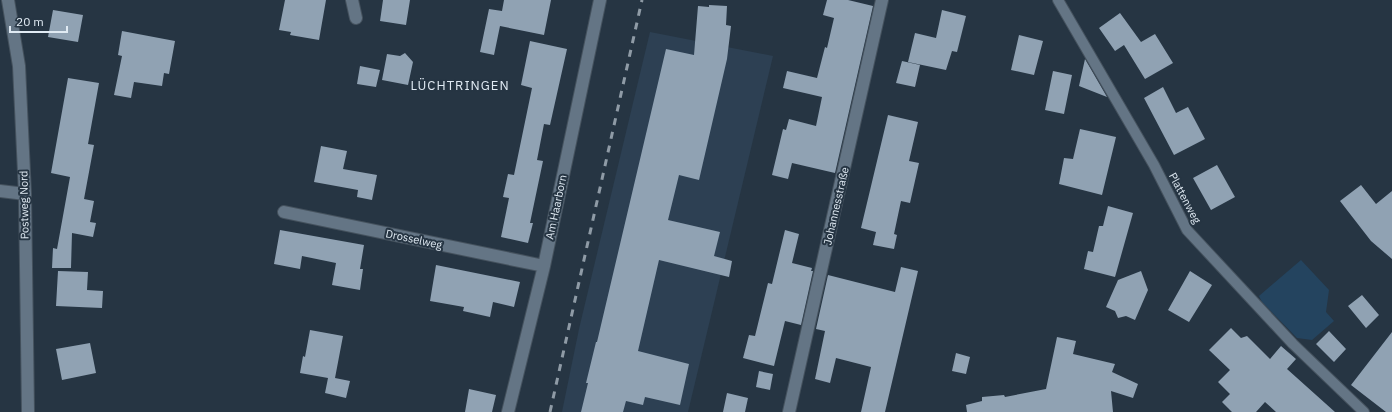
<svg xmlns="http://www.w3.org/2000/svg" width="1392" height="412" font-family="'IBM Plex Sans',sans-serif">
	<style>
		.built { fill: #2d4053 }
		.green { fill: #24445f }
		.building { fill: #90a2b3 }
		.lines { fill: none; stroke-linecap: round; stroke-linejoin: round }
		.lane-casing { stroke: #45525e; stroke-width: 12 }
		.street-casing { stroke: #45525e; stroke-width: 14 }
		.lane { stroke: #647585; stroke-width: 10 }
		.street { stroke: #647585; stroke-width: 12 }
		.rail { stroke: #8f9ba6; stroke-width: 3; stroke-dasharray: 7 7; stroke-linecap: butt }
		.labels { text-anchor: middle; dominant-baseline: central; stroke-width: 4; stroke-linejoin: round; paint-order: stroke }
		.street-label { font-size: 11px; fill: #e0eaf3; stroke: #263543 }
		.quarter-label { font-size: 13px; letter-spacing: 1px; fill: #e0eaf3; stroke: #263543 }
	</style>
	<rect width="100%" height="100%" fill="#263543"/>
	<path class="built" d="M 650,32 L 773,56 L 688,412 L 562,412 L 579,329 Z"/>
	<path class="green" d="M 1301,260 L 1329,290 L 1326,312 L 1334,321 L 1312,340 L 1297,338 L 1262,302 L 1259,296 Z"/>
	<path class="building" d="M 285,0 L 326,0 L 319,40 L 290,35 L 291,32 L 279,30 Z
		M 383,0 L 410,0 L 406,25 L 380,21 Z
		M 504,0 L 551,0 L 544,35 L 500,26 L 494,55 L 480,52 L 489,9 L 502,11 Z
		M 827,0 L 848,0 L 873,6 L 835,173 L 792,163 L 788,179 L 772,175 L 783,129 L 786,130 L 789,119 L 816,126 L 822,97 L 783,88 L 787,71 L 817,78 L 825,47 L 827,48 L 834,18 L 823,15 Z
		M 709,5 L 727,6 L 726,25 L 731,26 L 727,59 L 699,180 L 679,175 L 668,220 L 720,232 L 714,256 L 732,261 L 729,277 L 659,260 L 638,351 L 689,364 L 680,405 L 645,397 L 643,405 L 626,401 L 623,412 L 581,412 L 588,383 L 586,383 L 596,342 L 597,342 L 666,49 L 694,55 L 698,6 L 709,7 Z
		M 53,10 L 83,15 L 78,42 L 48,37 Z
		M 942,10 L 966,16 L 957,52 L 952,51 L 946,70 L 908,62 L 915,33 L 936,38 Z
		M 1120,13 L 1141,42 L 1155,34 L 1173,63 L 1145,79 L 1124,45 L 1115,51 L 1099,28 Z
		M 122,31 L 175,41 L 169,74 L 164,73 L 162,86 L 134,82 L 131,98 L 114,95 L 122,56 L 118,55 Z
		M 1019,35 L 1043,41 L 1034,75 L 1011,70 Z
		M 530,41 L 567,49 L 550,125 L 544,124 L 537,160 L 543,161 L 530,223 L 533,223 L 528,243 L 501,237 L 509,198 L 503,197 L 508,174 L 514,175 L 532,88 L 521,85 Z
		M 405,53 L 413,62 L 408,85 L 382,80 L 387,54 L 400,56 Z
		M 1085,59 L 1107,97 L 1079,86 Z
		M 902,61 L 920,65 L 915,87 L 896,83 Z
		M 360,66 L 380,70 L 376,87 L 357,84 Z
		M 1053,71 L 1072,75 L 1064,114 L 1045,110 Z
		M 68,78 L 99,83 L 88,144 L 94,145 L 84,199 L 94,201 L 90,222 L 96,223 L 93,237 L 72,233 L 71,268 L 52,268 L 53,248 L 57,249 L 70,177 L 51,173 Z
		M 1163,87 L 1176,113 L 1188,107 L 1205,139 L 1174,155 L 1144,98 Z
		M 888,115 L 918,122 L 909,161 L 919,163 L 910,203 L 901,201 L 894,234 L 897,235 L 894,249 L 873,245 L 876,232 L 861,228 Z
		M 1080,129 L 1116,137 L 1102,195 L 1059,184 L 1064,158 L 1073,159 Z
		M 321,146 L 347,151 L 343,169 L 377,175 L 372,200 L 357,197 L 358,190 L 314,182 Z
		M 1217,165 L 1235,197 L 1211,210 L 1193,178 Z
		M 1361,185 L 1376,204 L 1392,191 L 1392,259 L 1371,241 L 1340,201 Z
		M 1108,206 L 1133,213 L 1115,277 L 1084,269 L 1088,251 L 1093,252 L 1099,226 L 1103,226 Z
		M 280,230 L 364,245 L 360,269 L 363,269 L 360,290 L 332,285 L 336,263 L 302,256 L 300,269 L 274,264 Z
		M 785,230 L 799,234 L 792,263 L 812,268 L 811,271 L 813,271 L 801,325 L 785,321 L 774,366 L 743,358 L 749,335 L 755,336 L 768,283 L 772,284 Z
		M 436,265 L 520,282 L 514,307 L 493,302 L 490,317 L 463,311 L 464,307 L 430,301 Z
		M 901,267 L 918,271 L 885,412 L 861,412 L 871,367 L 836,358 L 830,383 L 815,379 L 825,331 L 816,329 L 828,275 L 895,292 Z
		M 58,271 L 88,272 L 87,290 L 103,291 L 102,308 L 56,306 Z
		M 1141,271 L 1148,290 L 1135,320 L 1126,316 L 1118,318 L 1115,311 L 1106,307 L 1118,280 Z
		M 1190,271 L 1212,285 L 1189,322 L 1168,310 Z
		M 1362,295 L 1379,315 L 1366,328 L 1348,306 Z
		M 1231,328 L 1241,338 L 1247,336 L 1270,359 L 1281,346 L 1296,359 L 1287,369 L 1335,412 L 1276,412 L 1265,402 L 1256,412 L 1232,412 L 1222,402 L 1230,394 L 1218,382 L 1230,370 L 1209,350 Z
		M 310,330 L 343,336 L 335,378 L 350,381 L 346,398 L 325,393 L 328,378 L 300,373 L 303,356 L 305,357 Z
		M 1329,331 L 1346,349 L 1334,362 L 1316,344 Z
		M 1392,332 L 1392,412 L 1386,412 L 1351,385 Z
		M 1057,337 L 1076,341 L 1073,354 L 1115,364 L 1112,372 L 1138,384 L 1133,398 L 1111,391 L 1113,412 L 967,412 L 966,405 L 982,401 L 982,397 L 1004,395 L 1005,397 L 1046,389 Z
		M 90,343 L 96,373 L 62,380 L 56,349 Z
		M 956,353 L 970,357 L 966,374 L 952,371 Z
		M 759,371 L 773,374 L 770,390 L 756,387 Z
		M 469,389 L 496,395 L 492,412 L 465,412 Z
		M 727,393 L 748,398 L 745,412 L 723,412 Z"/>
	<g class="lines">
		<defs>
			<path id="lane" d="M 1058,0 L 1154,165 L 1187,230 L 1293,344 L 1364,412"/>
			<path id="street" d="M 8,0 L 19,66 L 25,194 L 28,412
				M 352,0 L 356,18
				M 0,191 L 25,194
				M 284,212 L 544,266
				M 508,412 L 544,266 L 600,0
				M 789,412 L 882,0"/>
		</defs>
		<use href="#lane" class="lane-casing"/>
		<use href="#street" class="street-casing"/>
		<use href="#lane" class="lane"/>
		<use href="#street" class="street"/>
		<path class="rail" d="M 550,412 L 642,0"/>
	</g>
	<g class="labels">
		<g class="street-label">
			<text transform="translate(1185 198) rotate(62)">Plattenweg</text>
			<text transform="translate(24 205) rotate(-91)">Postweg Nord</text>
			<text transform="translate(836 206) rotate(-77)">Johannesstraße</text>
			<text transform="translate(556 207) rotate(-78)">Am Haarborn</text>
			<text transform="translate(414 239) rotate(12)">Drosselweg</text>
		</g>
		<g class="quarter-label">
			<text x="460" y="85">LÜCHTRINGEN</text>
		</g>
	</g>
	<path d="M10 26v6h57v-6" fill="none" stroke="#e0eaf3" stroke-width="2"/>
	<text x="16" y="26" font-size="12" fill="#e0eaf3" stroke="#263543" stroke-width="3" paint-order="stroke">20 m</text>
</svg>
